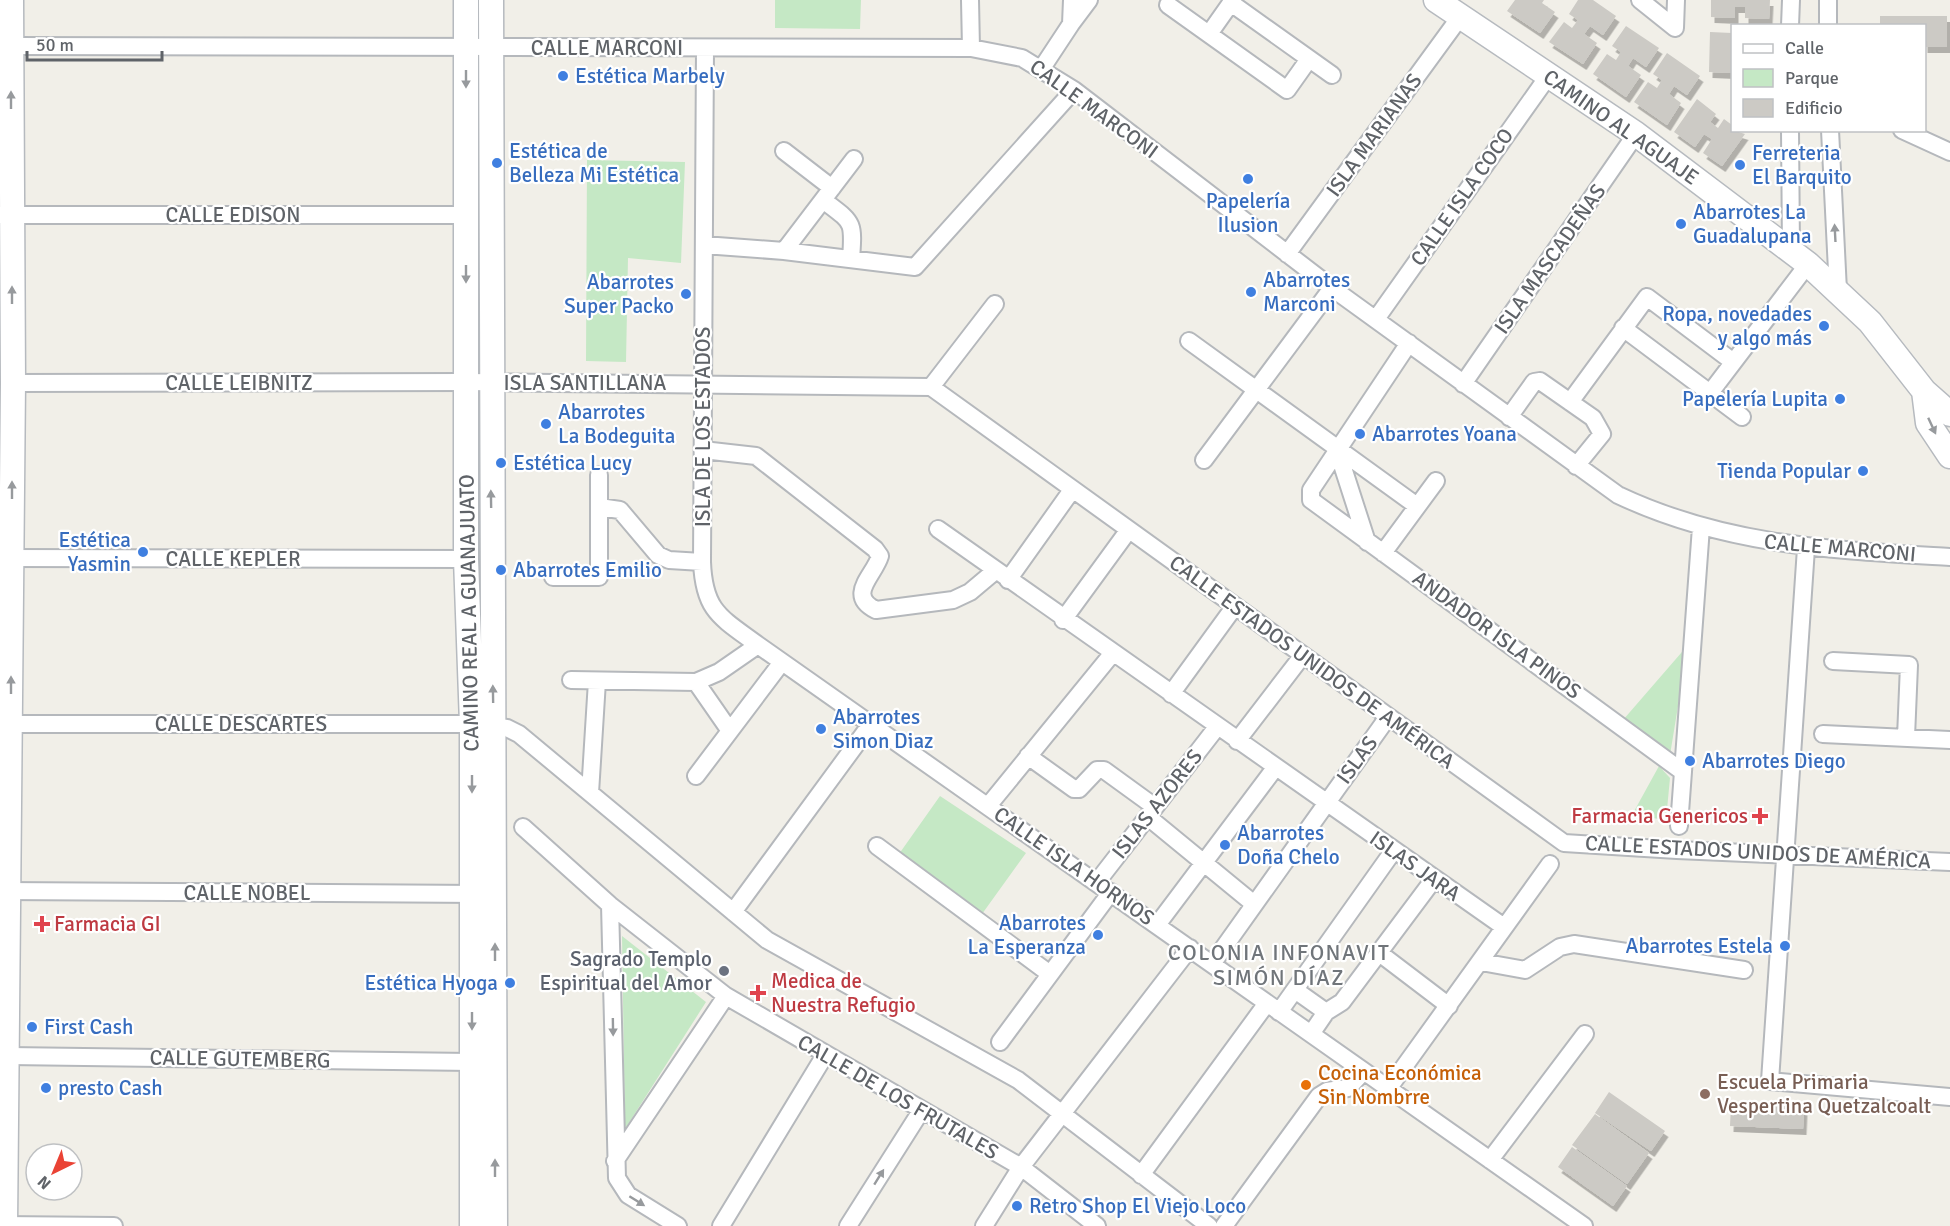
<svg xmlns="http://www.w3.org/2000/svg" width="1950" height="1226" font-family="Signika,sans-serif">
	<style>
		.green { fill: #c5e8c5 }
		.building { fill: #cccac5; filter: url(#shadow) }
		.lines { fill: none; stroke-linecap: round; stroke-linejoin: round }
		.street-casing { stroke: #b5b8bc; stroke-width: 20 }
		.secondary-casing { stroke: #b6babf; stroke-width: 27 }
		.street { stroke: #fff; stroke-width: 16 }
		.secondary { stroke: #fff; stroke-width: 24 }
		.oneway { fill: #979a9d }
		.shop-dot { fill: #3f7fe0; stroke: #fff; stroke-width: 2 }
		.health-dot { fill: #e0444e; stroke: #fff; stroke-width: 2 }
		.worship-dot { fill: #6b7280; stroke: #fff; stroke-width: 2 }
		.food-dot { fill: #e8710a; stroke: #fff; stroke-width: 2 }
		.education-dot { fill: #8d6e63; stroke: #fff; stroke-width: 2 }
		.labels { text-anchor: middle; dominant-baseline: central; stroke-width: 4.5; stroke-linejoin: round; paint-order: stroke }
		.street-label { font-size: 21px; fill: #5f6368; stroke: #fff }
		.shop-label { font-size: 21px; fill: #366cbe; stroke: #fff; text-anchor: start }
		.health-label { font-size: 21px; fill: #be3a42; stroke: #fff; text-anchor: start }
		.worship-label { font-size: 21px; fill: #5b616d; stroke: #fff; text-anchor: end }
		.food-label { font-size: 21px; fill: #c56008; stroke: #fff; text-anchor: start }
		.education-label { font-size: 21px; fill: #785e54; stroke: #fff; text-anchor: start }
		.neighbourhood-label { font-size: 22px; letter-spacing: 1.5px; fill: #70757a; stroke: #fff }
	</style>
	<defs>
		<filter id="shadow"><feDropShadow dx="3.5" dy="6" stdDeviation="0" flood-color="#0004"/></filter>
	</defs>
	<rect width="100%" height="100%" fill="#f1efe8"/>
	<path class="green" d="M 775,0 L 861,0 L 860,29 L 775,28 Z
		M 587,160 L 685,162 L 681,263 L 628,258 L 626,362 L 586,361 Z
		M 1688,645 L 1670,755 L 1623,720 Z
		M 1659,766 L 1670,778 L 1666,820 L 1632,815 Z
		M 940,796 L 1026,853 L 982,914 L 899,854 Z
		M 622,936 L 706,1002 L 625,1129 Z"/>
	<path class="building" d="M 1515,0 L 1544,0 L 1542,3 L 1555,12 L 1540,33 L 1507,11 Z
		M 1578,0 L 1593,0 L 1616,16 L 1603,35 L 1590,26 L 1584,34 L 1597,43 L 1583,64 L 1549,42 L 1564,22 L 1572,28 L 1578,20 L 1569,14 Z
		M 1711,0 L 1770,0 L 1769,19 L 1745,18 L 1745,7 L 1735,7 L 1735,18 L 1711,17 Z
		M 1880,16 L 1947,16 L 1947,47 L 1924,47 L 1924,26 L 1880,26 Z
		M 1626,26 L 1659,48 L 1646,67 L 1633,58 L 1628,66 L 1641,75 L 1626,97 L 1593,74 L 1607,54 L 1616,60 L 1621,52 L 1612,46 Z
		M 1710,32 L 1732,33 L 1732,73 L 1709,72 Z
		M 1667,53 L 1700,76 L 1687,95 L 1674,86 L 1669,94 L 1681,103 L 1667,125 L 1634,102 L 1648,82 L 1657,88 L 1662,80 L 1653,74 Z
		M 1697,99 L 1716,114 L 1710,122 L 1718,128 L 1724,119 L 1732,125 L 1732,130 L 1745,134 L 1722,166 L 1703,153 L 1712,139 L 1704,134 L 1695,147 L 1674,132 Z
		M 1609,1092 L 1665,1131 L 1651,1151 L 1595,1113 Z
		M 1731,1104 L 1804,1107 L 1803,1129 L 1730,1126 Z
		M 1595,1114 L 1649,1153 L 1627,1184 L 1572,1145 Z
		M 1572,1147 L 1627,1186 L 1613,1206 L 1558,1167 Z"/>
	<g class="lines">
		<defs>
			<path id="street" d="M 970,0 L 971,48
				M 1640,0 L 1675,28
				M 1828,0 L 1828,26
				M 1231,3 L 1332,75
				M 1168,5 L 1287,90 L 1309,59
				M 1071,24 L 1089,0
				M 1790,26 L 1791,0
				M 1675,28 L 1676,0
				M 1209,34 L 1233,0
				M 11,46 L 971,48 L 1022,58 L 1074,90 L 1332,288 L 1618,495 C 1726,546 1833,550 1950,557
				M 705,48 L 702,562 C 704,611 720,617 758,645 L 1584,1226
				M 1042,68 L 1071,24 L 1072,0
				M 1790,130 L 1791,251
				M 1830,130 L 1838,291
				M 1902,130 L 1950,152
				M 784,151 L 832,188
				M 823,200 C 853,223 854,220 851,259
				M 0,215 L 466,215
				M 704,245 L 784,251 L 915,267 L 1074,90
				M 784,251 L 854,159
				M 1287,254 L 1460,17
				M 1376,319 L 1549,75
				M 1623,328 L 1742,417
				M 1189,341 L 1417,506
				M 1409,343 L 1311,490 L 1311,500 L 1683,772
				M 13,383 L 466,382 L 931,387 L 1564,843 L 1677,850 L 1950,862
				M 1463,384 L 1636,134
				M 931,387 L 995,304
				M 1710,393 L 1808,264
				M 1570,402 L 1647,297 L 1732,361
				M 1509,417 L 1534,382 L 1540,381 L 1593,418 L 1602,434 L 1576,466
				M 1337,449 L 1367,542
				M 703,450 L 756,456 L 875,549 L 880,556 C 874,576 846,595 876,610 L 953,600 L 970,592 L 995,571
				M 1204,460 L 1332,288
				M 599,507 L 620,510 L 658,555 L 669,560 L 702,562
				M 938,529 L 1504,927
				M 1806,548 L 1770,1081 L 1950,1097
				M 1383,553 L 1436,481
				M 1,558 L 466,559
				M 553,577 L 599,577 L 599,475
				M 1008,580 L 1072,490
				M 1063,620 L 1128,531
				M 1833,661 L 1909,665 L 1906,737
				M 571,680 L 696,682 L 719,672 L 758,645
				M 696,682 L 730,731
				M 1171,694 L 1235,606
				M 11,724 L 472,724 L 507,728 L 519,734 L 767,940 L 1018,1080 L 1209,1226
				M 1823,734 L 1950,740
				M 1237,741 L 1303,655
				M 1028,756 L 1074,789 L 1079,789 L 1097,770 L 1104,770 L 1155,807
				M 696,776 L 782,662
				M 590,793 L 597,681
				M 988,806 L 1112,654
				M 1148,817 L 1254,904
				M 1679,826 L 1701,527
				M 523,827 L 610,905 L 726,996 L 1021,1167 L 1097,1226
				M 877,846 L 1050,974
				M 1097,882 L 1217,727
				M 0,891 L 482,894
				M 610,905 L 617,1178 L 628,1195 L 678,1226
				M 733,912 L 871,724
				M 1157,925 L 1275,768
				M 1378,952 L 1449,1006
				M 1481,962 L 1525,970 L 1560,947 L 1574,944 L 1744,970
				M 1212,964 L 1388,717
				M 1295,990 L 1326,1012
				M 1279,1012 L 1394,850
				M 1311,1034 L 1326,1012 L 1342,1002 L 1434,879
				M 1000,1042 L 1111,892
				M 8,1056 L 472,1062
				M 1388,1089 L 1550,864
				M 1490,1160 L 1585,1034
				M 615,1161 L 726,996
				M 1141,1175 L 1267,1003
				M 0,1225 L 114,1226
				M 721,1226 L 825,1055
				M 848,1226 L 921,1111
				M 984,1226 L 1021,1167 L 1190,948
				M 1224,1226 L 1319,1096 L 1327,1091 L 1348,1088 L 1363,1072"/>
			<path id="secondary" d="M 466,0 L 466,559 L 472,724 L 472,1226
				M 491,0 L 495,1226
				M 1436,0 L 1636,134 L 1808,264 L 1870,322 L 1924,391 L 1950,414
				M 1924,391 L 1928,423 L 1950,456
				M 5,1226 L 13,383 L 11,0"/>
		</defs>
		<use href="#street" class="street-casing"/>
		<use href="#secondary" class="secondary-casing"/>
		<use href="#street" class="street"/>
		<use href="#secondary" class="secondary"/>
	</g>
	<defs><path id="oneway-solid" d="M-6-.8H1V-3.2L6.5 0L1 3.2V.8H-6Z" transform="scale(1.5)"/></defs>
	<g class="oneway">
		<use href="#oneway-solid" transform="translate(466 79) rotate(90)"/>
		<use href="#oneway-solid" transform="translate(11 100) rotate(-90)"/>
		<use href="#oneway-solid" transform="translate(1835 233) rotate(-93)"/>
		<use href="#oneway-solid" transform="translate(466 274) rotate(90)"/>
		<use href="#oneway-solid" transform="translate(12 295) rotate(-90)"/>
		<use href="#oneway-solid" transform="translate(1932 426) rotate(65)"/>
		<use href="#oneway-solid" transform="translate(12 490) rotate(-90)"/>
		<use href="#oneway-solid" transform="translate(491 499) rotate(-91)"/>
		<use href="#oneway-solid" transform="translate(11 685) rotate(-90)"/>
		<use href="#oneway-solid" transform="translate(493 694) rotate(-91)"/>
		<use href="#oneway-solid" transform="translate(472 784) rotate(90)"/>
		<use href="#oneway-solid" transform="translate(495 952) rotate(-90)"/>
		<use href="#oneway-solid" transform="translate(472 1021) rotate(90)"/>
		<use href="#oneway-solid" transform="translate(613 1027) rotate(89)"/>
		<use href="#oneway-solid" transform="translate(495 1168) rotate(-90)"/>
		<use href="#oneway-solid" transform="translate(879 1177) rotate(-58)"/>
		<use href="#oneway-solid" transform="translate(637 1201) rotate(32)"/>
	</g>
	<g class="shop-dot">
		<circle cx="563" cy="76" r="6"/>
		<circle cx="497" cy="163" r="6"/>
		<circle cx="1740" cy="165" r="6"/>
		<circle cx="1248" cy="179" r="6"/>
		<circle cx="1681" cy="224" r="6"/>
		<circle cx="1251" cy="292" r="6"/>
		<circle cx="686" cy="294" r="6"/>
		<circle cx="1824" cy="326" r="6"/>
		<circle cx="1840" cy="399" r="6"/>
		<circle cx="546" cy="424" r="6"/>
		<circle cx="1360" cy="434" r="6"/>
		<circle cx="501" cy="463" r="6"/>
		<circle cx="1863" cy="471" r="6"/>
		<circle cx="143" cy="552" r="6"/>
		<circle cx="501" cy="570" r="6"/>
		<circle cx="821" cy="729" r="6"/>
		<circle cx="1690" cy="761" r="6"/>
		<circle cx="1225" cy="845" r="6"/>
		<circle cx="1098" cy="935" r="6"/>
		<circle cx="1785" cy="946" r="6"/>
		<circle cx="510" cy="983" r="6"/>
		<circle cx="32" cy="1027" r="6"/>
		<circle cx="46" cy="1088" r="6"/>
		<circle cx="1017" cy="1206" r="6"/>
	</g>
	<g class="health-dot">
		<path d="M1757 807h6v6h6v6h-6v6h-6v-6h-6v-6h6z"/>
		<path d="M39 915h6v6h6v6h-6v6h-6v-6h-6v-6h6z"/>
		<path d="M755 984h6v6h6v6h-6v6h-6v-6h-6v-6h6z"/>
	</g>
	<circle class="worship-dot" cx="724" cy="971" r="6"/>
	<circle class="food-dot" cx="1306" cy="1085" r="6"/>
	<circle class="education-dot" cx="1705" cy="1094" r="6"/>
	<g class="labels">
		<g class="street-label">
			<text x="607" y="48">CALLE MARCONI</text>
			<text transform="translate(1094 109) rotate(36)">CALLE MARCONI</text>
			<text transform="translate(1621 127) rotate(35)">CAMINO AL AGUAJE</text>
			<text transform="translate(1374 135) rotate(-54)">ISLA MARIANAS</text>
			<text transform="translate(1462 197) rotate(-55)">CALLE ISLA COCO</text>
			<text x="233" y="215">CALLE EDISON</text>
			<text transform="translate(1550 259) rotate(-55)">ISLA MASCADEÑAS</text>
			<text x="239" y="383">CALLE LEIBNITZ</text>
			<text x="585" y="383">ISLA SANTILLANA</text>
			<text transform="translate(703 427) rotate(-90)">ISLA DE LOS ESTADOS</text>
			<text transform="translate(1840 548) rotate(5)">CALLE MARCONI</text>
			<text x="233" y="559">CALLE KEPLER</text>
			<text transform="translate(469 613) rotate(-91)">CAMINO REAL A GUANAJUATO</text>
			<text transform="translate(1497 635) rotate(36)">ANDADOR ISLA PINOS</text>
			<text transform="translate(1312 662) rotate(36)">CALLE ESTADOS UNIDOS DE AMÉRICA</text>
			<text x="241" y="724">CALLE DESCARTES</text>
			<text transform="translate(1357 760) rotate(-54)">ISLAS</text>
			<text transform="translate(1157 804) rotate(-52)">ISLAS AZORES</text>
			<text transform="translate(1758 852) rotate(3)">CALLE ESTADOS UNIDOS DE AMÉRICA</text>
			<text transform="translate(1074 866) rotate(35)">CALLE ISLA HORNOS</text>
			<text transform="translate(1415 866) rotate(35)">ISLAS JARA</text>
			<text x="247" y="893">CALLE NOBEL</text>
			<text transform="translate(240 1059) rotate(1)">CALLE GUTEMBERG</text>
			<text transform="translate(898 1097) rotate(30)">CALLE DE LOS FRUTALES</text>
		</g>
		<g class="shop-label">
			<text x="575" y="76">Estética Marbely</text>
			<text x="509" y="151">Estética de<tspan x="509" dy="24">Belleza Mi Estética</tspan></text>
			<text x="1752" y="153">Ferreteria<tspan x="1752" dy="24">El Barquito</tspan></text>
			<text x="1248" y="201" text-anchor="middle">Papelería<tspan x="1248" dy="24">Ilusion</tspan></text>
			<text x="1693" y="212">Abarrotes La<tspan x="1693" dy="24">Guadalupana</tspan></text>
			<text x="1263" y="280">Abarrotes<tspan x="1263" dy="24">Marconi</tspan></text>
			<text x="674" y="282" text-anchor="end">Abarrotes<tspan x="674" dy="24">Super Packo</tspan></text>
			<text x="1812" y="314" text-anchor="end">Ropa, novedades<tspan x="1812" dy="24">y algo más</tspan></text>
			<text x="1828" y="399" text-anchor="end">Papelería Lupita</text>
			<text x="558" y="412">Abarrotes<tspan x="558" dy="24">La Bodeguita</tspan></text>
			<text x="1372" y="434">Abarrotes Yoana</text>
			<text x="513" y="463">Estética Lucy</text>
			<text x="1851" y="471" text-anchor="end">Tienda Popular</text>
			<text x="131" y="540" text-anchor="end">Estética<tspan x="131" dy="24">Yasmin</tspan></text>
			<text x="513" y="570">Abarrotes Emilio</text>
			<text x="833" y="717">Abarrotes<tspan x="833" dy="24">Simon Diaz</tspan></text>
			<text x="1702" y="761">Abarrotes Diego</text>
			<text x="1237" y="833">Abarrotes<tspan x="1237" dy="24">Doña Chelo</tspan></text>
			<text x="1086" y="923" text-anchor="end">Abarrotes<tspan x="1086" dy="24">La Esperanza</tspan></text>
			<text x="1773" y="946" text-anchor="end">Abarrotes Estela</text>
			<text x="498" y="983" text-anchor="end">Estética Hyoga</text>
			<text x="44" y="1027">First Cash</text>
			<text x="58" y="1088">presto Cash</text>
			<text x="1029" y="1206">Retro Shop El Viejo Loco</text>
		</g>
		<g class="health-label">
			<text x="1748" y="816" text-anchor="end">Farmacia Genericos</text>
			<text x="54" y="924">Farmacia GI</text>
			<text x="771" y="981">Medica de<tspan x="771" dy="24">Nuestra Refugio</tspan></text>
		</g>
		<g class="worship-label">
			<text x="712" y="959">Sagrado Templo<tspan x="712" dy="24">Espiritual del Amor</tspan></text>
		</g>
		<g class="food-label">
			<text x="1318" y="1073">Cocina Económica<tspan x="1318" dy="24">Sin Nombrre</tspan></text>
		</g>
		<g class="education-label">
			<text x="1717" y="1082">Escuela Primaria<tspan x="1717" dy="24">Vespertina Quetzalcoalt</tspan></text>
		</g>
		<g class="neighbourhood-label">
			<text x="1279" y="952">COLONIA INFONAVIT<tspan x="1279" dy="25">SIMÓN DÍAZ</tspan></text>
		</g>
	</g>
	<rect x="1731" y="24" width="195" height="108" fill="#ffffff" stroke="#bfc1c3" stroke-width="1.5"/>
	<rect x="1743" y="44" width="30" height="9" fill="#ffffff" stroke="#bfc1c3" stroke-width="1.5"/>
	<text x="1785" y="54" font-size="18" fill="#5f6368">Calle</text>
	<rect x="1743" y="69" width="30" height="18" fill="#c5e8c5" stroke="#bfc1c3" stroke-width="1.5"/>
	<text x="1785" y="84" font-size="18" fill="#5f6368">Parque</text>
	<rect x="1743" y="99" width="30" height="18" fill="#cccac5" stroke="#bfc1c3" stroke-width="1.5"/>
	<text x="1785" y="114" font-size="18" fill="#5f6368">Edificio</text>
	<g transform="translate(54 1172) rotate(223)"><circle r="28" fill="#ffffff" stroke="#bfc1c3" stroke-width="1.5"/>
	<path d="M0-4.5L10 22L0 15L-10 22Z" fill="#ea4335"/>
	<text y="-9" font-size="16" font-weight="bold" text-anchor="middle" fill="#5f6368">N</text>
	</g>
	<path d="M27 51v9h135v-9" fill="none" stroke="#5f6368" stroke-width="3"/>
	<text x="36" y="51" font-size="18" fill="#5f6368" stroke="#ffffff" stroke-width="4.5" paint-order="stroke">50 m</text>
</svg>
